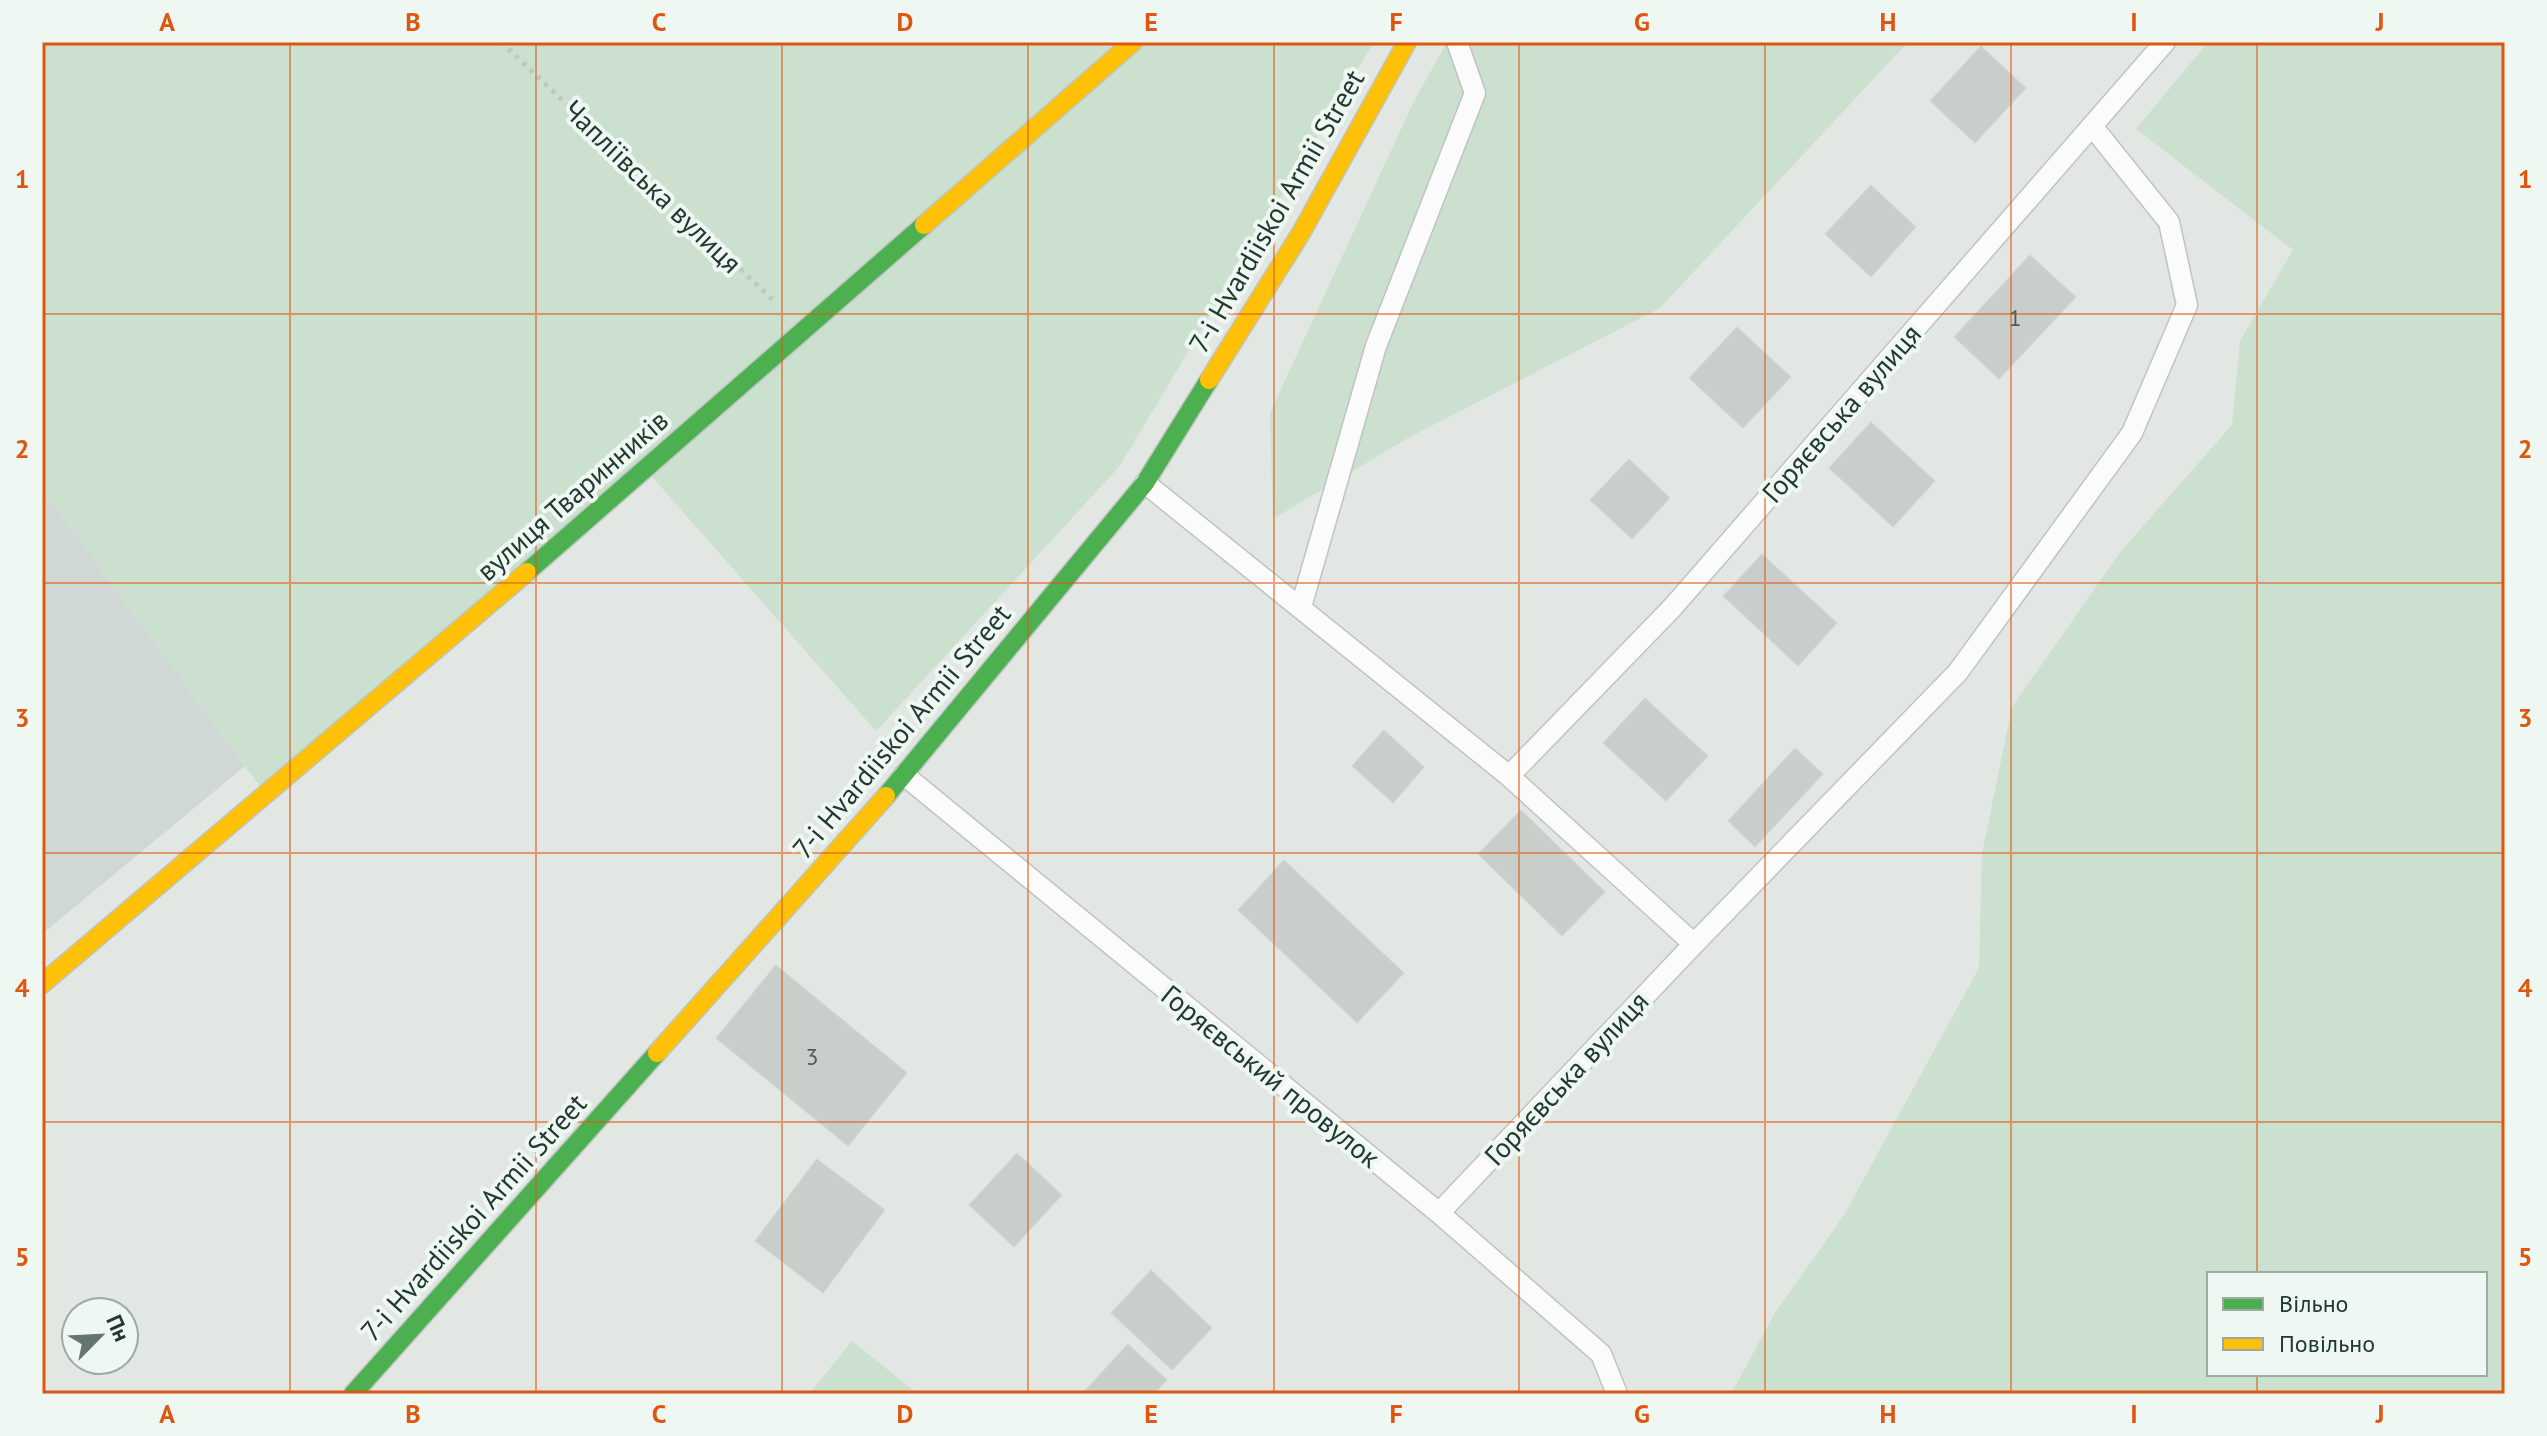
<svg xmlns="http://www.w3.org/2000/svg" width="2547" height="1436" font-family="'PT Sans',sans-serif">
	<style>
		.built { fill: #cfd8d4 }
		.green { fill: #cbe0cf; fill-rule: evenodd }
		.building { fill: #c9cecb; stroke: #cbd0cd; stroke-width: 2 }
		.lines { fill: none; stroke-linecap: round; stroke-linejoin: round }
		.lane-casing { stroke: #bfc4c1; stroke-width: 23 }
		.fast-casing { stroke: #bec5c1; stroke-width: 21 }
		.slow-casing { stroke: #bec5c1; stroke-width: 21 }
		.path { stroke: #bfc7c5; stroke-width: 5; stroke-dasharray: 4 6; stroke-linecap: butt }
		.lane { stroke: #fbfbfb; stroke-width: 20 }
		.fast { stroke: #4caf50; stroke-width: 18 }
		.slow { stroke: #ffc107; stroke-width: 18 }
		.grid { fill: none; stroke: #de570e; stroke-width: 2; stroke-opacity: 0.55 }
		.labels { text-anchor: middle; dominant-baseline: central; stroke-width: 8; stroke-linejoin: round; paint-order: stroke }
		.number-label { font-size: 24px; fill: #4c5f58 }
		.street-label { font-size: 28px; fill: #213930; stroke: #eff7f2 }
		.neatline { fill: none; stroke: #de570e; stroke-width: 3 }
		.grid-label { font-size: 26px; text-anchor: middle; font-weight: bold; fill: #de570e }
	</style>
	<rect width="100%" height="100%" fill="#e2e7e4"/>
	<path class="built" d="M 42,489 L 245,766 L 42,934 Z"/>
	<path class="green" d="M 42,42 L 1374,42 L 1119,467 L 876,731 L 646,470 L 265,793 L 42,489 Z
		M 1447,42 L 1908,42 L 1660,308 L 1408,438 L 1273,519 L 1270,413 L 1413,103 Z
		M 2208,42 L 2505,42 L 2505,1394 L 1731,1394 L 1775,1313 L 1844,1215 L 1979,968 L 1982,854 L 2012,707 L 2121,551 L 2232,425 L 2240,341 L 2293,250 L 2136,129 ZM 2209,1274 L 2485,1274 L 2485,1374 L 2209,1374 Z
		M 852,1341 L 918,1394 L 809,1394 Z"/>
	<path class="building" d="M 1981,47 L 2025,88 L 1975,142 L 1931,101 Z
		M 1871,186 L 1915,227 L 1871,276 L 1826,234 Z
		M 2030,256 L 2075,297 L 1999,378 L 1955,337 Z
		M 1737,328 L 1790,377 L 1743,427 L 1690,378 Z
		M 1871,423 L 1934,481 L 1893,526 L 1830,468 Z
		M 1629,460 L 1669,498 L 1632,538 L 1591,500 Z
		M 1762,555 L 1836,623 L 1798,665 L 1724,596 Z
		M 1645,699 L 1707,756 L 1666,800 L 1604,743 Z
		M 1384,731 L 1423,767 L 1393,802 L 1353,766 Z
		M 1795,749 L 1822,774 L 1755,846 L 1729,821 Z
		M 1521,811 L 1604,892 L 1562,935 L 1479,854 Z
		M 1284,861 L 1403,973 L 1357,1022 L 1239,910 Z
		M 776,966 L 906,1073 L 848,1145 L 717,1038 Z
		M 1017,1154 L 1061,1195 L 1014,1246 L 970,1205 Z
		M 817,1160 L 884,1210 L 823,1292 L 756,1241 Z
		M 1151,1271 L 1211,1328 L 1172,1369 L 1112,1313 Z
		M 1128,1345 L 1166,1380 L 1153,1394 L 1083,1394 Z"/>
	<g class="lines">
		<defs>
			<path id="lane" d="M 1145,483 L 1509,776 L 1694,944
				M 1301,607 L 1376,346 L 1475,93 L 1457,42
				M 904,775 L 1439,1213 L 1601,1354 L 1617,1394
				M 1509,776 L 1672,608 L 2165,42
				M 1439,1213 L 1694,944 L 1958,672 L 2132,433 L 2187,305 L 2169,222 L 2092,126"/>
			<path id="fast" d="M 527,572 L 924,225
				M 886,796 L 1145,483 L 1209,380
				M 353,1394 L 657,1053"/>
			<path id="slow" d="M 924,225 L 1133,42
				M 1209,380 L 1301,233 L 1407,42
				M 42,984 L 527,572
				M 657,1053 L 886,796"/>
		</defs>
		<use href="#lane" class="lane-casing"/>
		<use href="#fast" class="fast-casing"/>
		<use href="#slow" class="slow-casing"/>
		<path class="path" d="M 501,42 L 773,300"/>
		<use href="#lane" class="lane"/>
		<use href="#fast" class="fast"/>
		<use href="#slow" class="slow"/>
	</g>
	<path class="grid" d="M 290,42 L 290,1394M 536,42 L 536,1394M 782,42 L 782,1394M 1028,42 L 1028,1394M 1274,42 L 1274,1394M 1519,42 L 1519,1394M 1765,42 L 1765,1394M 2011,42 L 2011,1394M 2257,42 L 2257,1274M 42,314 L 2505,314M 42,583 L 2505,583M 42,853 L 2505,853M 42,1122 L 2505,1122M 2257,1374 L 2257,1394"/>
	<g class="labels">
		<g class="number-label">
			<text x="2015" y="317">1</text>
			<text x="812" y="1056">3</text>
		</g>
		<g class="street-label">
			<text transform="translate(653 186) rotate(44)">Чапліївська вулиця</text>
			<text transform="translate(1276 211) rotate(-60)">7-i Hvardiiskoi Armii Street</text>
			<text transform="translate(1841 413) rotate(-49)">Горяєвська вулиця</text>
			<text transform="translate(572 495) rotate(-41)">вулиця Тваринників</text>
			<text transform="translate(901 731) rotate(-50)">7-i Hvardiiskoi Armii Street</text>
			<text transform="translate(1271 1076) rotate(39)">Горяєвський провулок</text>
			<text transform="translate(1566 1078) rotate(-47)">Горяєвська вулиця</text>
			<text transform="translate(473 1217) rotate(-48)">7-i Hvardiiskoi Armii Street</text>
		</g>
	</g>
	<rect width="2547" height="1436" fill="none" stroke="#eff7f2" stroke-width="88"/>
	<rect x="2207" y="1272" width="280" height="104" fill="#eff7f2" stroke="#9daba4" stroke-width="2"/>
	<rect x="2223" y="1298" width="40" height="12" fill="#4caf50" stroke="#9daba4" stroke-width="2"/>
	<text x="2279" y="1312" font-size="24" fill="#213930">Вільно</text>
	<rect x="2223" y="1338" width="40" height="12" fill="#ffc107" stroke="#9daba4" stroke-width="2"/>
	<text x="2279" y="1352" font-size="24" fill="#213930">Повільно</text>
	<g transform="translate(100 1336) rotate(66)"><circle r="38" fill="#eff7f2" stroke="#9daba4" stroke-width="2"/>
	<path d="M0-6L14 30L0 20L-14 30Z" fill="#65766f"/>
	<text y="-12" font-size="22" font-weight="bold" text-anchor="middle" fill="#213930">Пн</text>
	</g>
	<rect x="44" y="44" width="2459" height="1348" class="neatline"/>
	<g class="grid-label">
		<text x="167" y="31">A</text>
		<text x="413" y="31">B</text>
		<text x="659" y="31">C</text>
		<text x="905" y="31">D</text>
		<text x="1151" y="31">E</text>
		<text x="1396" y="31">F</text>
		<text x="1642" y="31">G</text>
		<text x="1888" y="31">H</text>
		<text x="2134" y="31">I</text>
		<text x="2380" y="31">J</text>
		<text x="22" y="188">1</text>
		<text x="2525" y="188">1</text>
		<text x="22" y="458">2</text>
		<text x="2525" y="458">2</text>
		<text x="22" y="727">3</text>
		<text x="2525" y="727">3</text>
		<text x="22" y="997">4</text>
		<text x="2525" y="997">4</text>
		<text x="22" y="1266">5</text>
		<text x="2525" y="1266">5</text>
		<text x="167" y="1423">A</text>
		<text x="413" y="1423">B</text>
		<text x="659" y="1423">C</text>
		<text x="905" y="1423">D</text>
		<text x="1151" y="1423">E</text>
		<text x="1396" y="1423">F</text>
		<text x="1642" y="1423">G</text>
		<text x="1888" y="1423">H</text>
		<text x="2134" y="1423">I</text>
		<text x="2380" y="1423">J</text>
	</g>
</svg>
